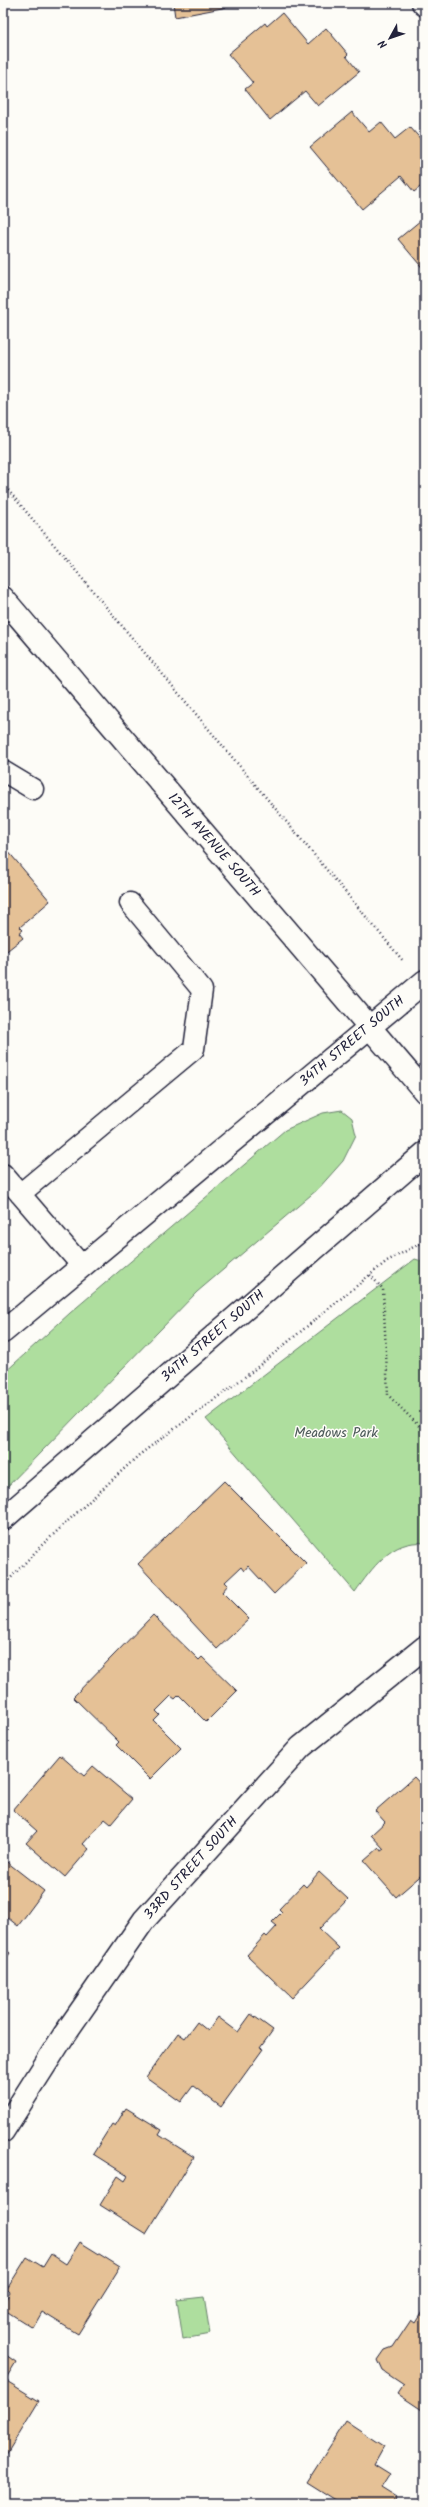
<svg xmlns="http://www.w3.org/2000/svg" width="428" height="2507" font-family="Kalam,sans-serif">
	<style>
		.green { fill: #aede9e; stroke: #68806c }
		.building { fill: #e5c196; stroke: #22223b }
		.lines { fill: none; stroke-linecap: round; stroke-linejoin: round }
		.service-casing { stroke: #22223b; stroke-width: 23 }
		.minor-casing { stroke: #22223b; stroke-width: 25 }
		.tertiary-casing { stroke: #22223b; stroke-width: 25 }
		.secondary-casing { stroke: #22223b; stroke-width: 25 }
		.path { stroke: #22223b; stroke-width: 2.5; stroke-dasharray: 1 3; stroke-linecap: butt }
		.service { stroke: #fdfcf7; stroke-width: 20 }
		.minor { stroke: #fdfcf7; stroke-width: 22 }
		.tertiary { stroke: #fdfcf7; stroke-width: 22 }
		.secondary { stroke: #fdfcf7; stroke-width: 22 }
		.labels { text-anchor: middle; dominant-baseline: central; stroke-width: 3; stroke-linejoin: round; paint-order: stroke }
		.street-label { font-size: 14px; fill: #22223b; stroke: #fdfcf7 }
		.park-label { font-size: 14px; fill: #4c5a59; stroke: #fdfcf7 }
	</style>
	<rect width="100%" height="100%" fill="#fdfcf7"/>
	<filter id="ink" filterUnits="userSpaceOnUse"><feTurbulence type="fractalNoise" baseFrequency=".025" numOctaves="2"/><feDisplacementMap in="SourceGraphic" scale="8" xChannelSelector="R" yChannelSelector="G"/><feConvolveMatrix kernelMatrix="1 2 1 2 8 2 1 2 1" color-interpolation-filters="sRGB"/></filter>
	<g filter="url(#ink)">
		<path class="green" d="M 342,1110 L 352,1118 L 356,1135 L 343,1161 L 318,1189 L 197,1292 L 3,1491 L 3,1374 L 70,1313 L 285,1130 L 323,1113 Z
			M 415,1259 L 425,1262 L 425,1543 C 391,1539 372,1569 355,1592 L 206,1419 Z
			M 204,2297 L 210,2334 L 183,2339 L 177,2300 Z"/>
		<path class="building" d="M 173,3 L 237,3 L 238,5 L 175,17 Z
			M 282,13 L 308,44 L 326,28 L 348,54 L 346,56 L 359,72 L 318,106 L 305,91 L 270,120 L 245,89 L 253,83 L 228,54 L 265,23 L 267,26 Z
			M 352,112 L 369,132 L 381,122 L 395,139 L 410,127 L 425,144 L 425,183 L 414,192 L 401,176 L 362,209 L 310,147 Z
			M 425,211 L 425,271 L 398,239 L 421,220 L 422,213 Z
			M 7,850 L 50,901 L 20,927 L 23,930 L 19,933 L 23,938 L 3,954 L 3,853 Z
			M 224,1481 L 306,1563 L 274,1594 L 248,1566 L 244,1571 L 241,1567 L 225,1582 L 228,1585 L 222,1592 L 249,1619 L 217,1649 L 138,1564 Z
			M 153,1615 L 199,1660 L 202,1657 L 237,1691 L 206,1722 L 179,1695 L 175,1699 L 171,1696 L 156,1711 L 160,1715 L 154,1721 L 181,1748 L 150,1779 L 116,1745 L 119,1742 L 73,1697 Z
			M 60,1755 L 84,1776 L 93,1766 L 132,1799 L 111,1824 L 105,1819 L 83,1844 L 89,1849 L 65,1877 L 26,1843 L 37,1831 L 13,1810 Z
			M 414,1777 L 425,1789 L 425,1872 L 396,1897 L 364,1861 L 379,1848 L 381,1851 L 384,1849 L 371,1835 L 385,1822 L 375,1811 Z
			M 3,1859 L 44,1891 L 18,1926 L 3,1914 Z
			M 319,1872 L 348,1899 L 319,1929 L 339,1948 L 292,1998 L 247,1955 L 265,1935 L 267,1937 L 277,1926 L 272,1922 L 282,1912 L 279,1909 L 303,1884 L 306,1887 Z
			M 3,1947 L 10,1953 L 3,1963 Z
			M 251,2014 L 273,2030 L 260,2048 L 263,2049 L 221,2107 L 193,2086 L 181,2102 L 146,2077 L 178,2033 L 185,2038 L 197,2022 L 208,2031 L 218,2017 L 238,2032 Z
			M 126,2108 L 162,2130 L 159,2135 L 194,2157 L 146,2234 L 100,2205 L 118,2176 L 125,2181 L 128,2176 L 93,2154 L 112,2124 L 115,2126 Z
			M 80,2242 L 120,2267 L 78,2334 L 42,2312 L 33,2328 L 3,2309 L 3,2304 L 10,2292 L 7,2289 L 27,2257 L 43,2267 L 51,2254 L 66,2264 Z
			M 425,2307 L 425,2412 L 398,2394 L 404,2385 L 383,2371 L 378,2360 L 385,2350 L 393,2347 L 411,2320 L 415,2323 Z
			M 3,2353 L 16,2362 L 5,2380 L 39,2401 L 3,2460 Z
			M 346,2421 L 384,2446 L 374,2464 L 390,2474 L 381,2488 L 397,2498 L 393,2504 L 342,2504 L 307,2482 Z"/>
		<g class="lines">
			<defs>
				<path id="service" d="M 3,771 L 33,789
					M 3,1174 L 82,1266
					M 20,1194 L 194,1049 L 202,990 L 130,903"/>
				<path id="minor" d="M 423,3 L 425,5
					M 3,2131 L 64,2035 L 144,1920 L 301,1747 L 425,1647"/>
				<path id="tertiary" d="M 3,598 L 425,1092"/>
				<path id="secondary" d="M 3,1332 L 425,981
					M 3,1519 L 425,1153"/>
			</defs>
			<use href="#service" class="service-casing"/>
			<use href="#minor" class="minor-casing"/>
			<use href="#tertiary" class="tertiary-casing"/>
			<use href="#secondary" class="secondary-casing"/>
			<path class="path" d="M 3,484 L 404,962
				M 370,1275 L 383,1289 L 388,1395 L 425,1432
				M 3,1586 L 42,1545 L 139,1455 L 250,1373 L 387,1261 L 425,1241"/>
			<use href="#service" class="service"/>
			<use href="#minor" class="minor"/>
			<use href="#tertiary" class="tertiary"/>
			<use href="#secondary" class="secondary"/>
		</g>
	</g>
	<g class="labels">
		<g class="street-label">
			<text transform="translate(214 845) rotate(49)">12TH AVENUE SOUTH</text>
			<text transform="translate(352 1041) rotate(-40)">34TH STREET SOUTH</text>
			<text transform="translate(213 1336) rotate(-41)">34TH STREET SOUTH</text>
			<text transform="translate(191 1868) rotate(-48)">33RD STREET SOUTH</text>
		</g>
		<g class="park-label">
			<text x="336" y="1433">Meadows Park</text>
		</g>
	</g>
	<rect width="428" height="2507" fill="none" stroke="#fdfcf7" stroke-width="16"/>
	<rect x="8" y="8" width="412" height="2491" fill="none" stroke="#22223b" stroke-width="1.5" filter="url(#ink)"/>
	<g transform="translate(390 38) rotate(230)" stroke="#fdfcf7" stroke-width="3" paint-order="stroke">
	<path d="M0-3L7 15L0 10L-7 15Z" fill="#22223b"/>
	<text y="-6" font-size="11" font-weight="bold" text-anchor="middle" fill="#22223b">N</text>
	</g>
</svg>
